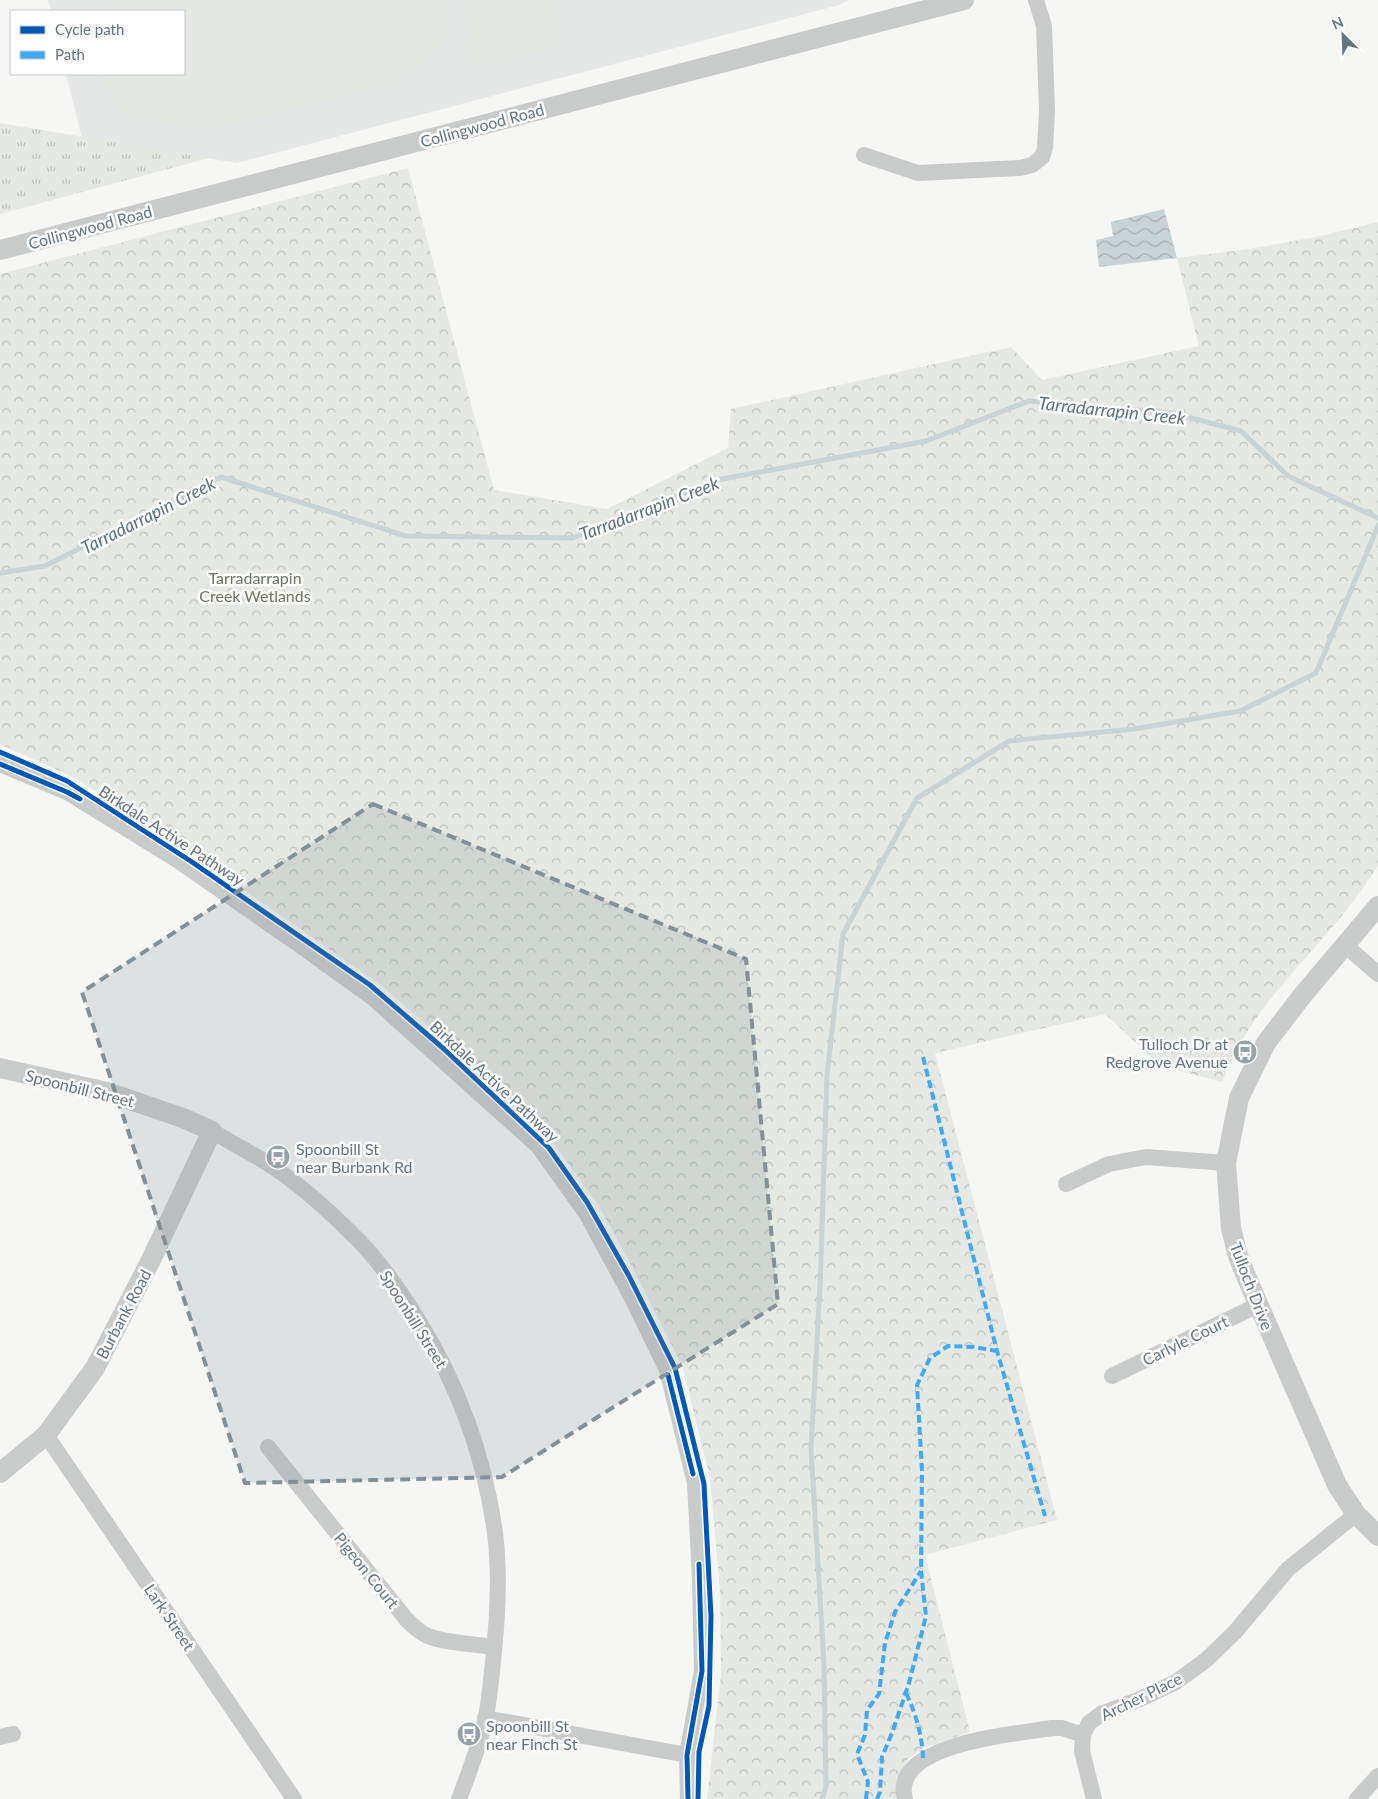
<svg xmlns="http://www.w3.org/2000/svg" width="1378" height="1799" font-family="Lato,sans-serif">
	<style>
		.built { fill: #e6e8e7 }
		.grass { fill: url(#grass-tufts) }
		.forest { fill: url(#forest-crowns) }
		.pitch { fill: #e5e8e3 }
		.water { fill: url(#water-waves) }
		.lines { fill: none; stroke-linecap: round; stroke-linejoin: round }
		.stream { stroke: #c9d2d4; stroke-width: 5 }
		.minor { stroke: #c9caca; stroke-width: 16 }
		.tertiary { stroke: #c9caca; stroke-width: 20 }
		.quiet { stroke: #3fa9f5; stroke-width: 4; stroke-dasharray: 8 4; stroke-linecap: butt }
		.cycleway-casing { stroke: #fff; stroke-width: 8 }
		.cycleway { stroke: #0057b8; stroke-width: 5 }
		.marked { fill: #839097; fill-opacity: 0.2; stroke: #839097; stroke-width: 4; stroke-dasharray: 10 6; stroke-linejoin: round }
		.labels { text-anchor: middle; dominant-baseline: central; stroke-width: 5; stroke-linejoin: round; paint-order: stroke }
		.street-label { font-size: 16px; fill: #64757e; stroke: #fff }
		.park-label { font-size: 16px; fill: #687662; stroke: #fff }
		.poi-label { font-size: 16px; fill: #64757e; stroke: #fff; text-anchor: start }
		.water-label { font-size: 18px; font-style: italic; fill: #5e7478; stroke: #fff }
	</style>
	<defs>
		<pattern id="grass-tufts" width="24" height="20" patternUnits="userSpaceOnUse" patternTransform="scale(1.25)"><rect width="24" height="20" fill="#e5e8e3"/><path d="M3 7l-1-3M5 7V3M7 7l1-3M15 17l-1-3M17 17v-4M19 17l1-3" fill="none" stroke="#bdc1bd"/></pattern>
		<pattern id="forest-crowns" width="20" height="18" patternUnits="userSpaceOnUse" patternTransform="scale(1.25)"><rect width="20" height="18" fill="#e5e8e3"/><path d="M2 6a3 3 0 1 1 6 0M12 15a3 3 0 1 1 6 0" fill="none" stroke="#bdc1bd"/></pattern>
		<pattern id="water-waves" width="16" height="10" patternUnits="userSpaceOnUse" patternTransform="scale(1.25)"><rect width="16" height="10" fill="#c9d2d4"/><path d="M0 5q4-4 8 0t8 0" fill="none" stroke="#a7afb1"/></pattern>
	</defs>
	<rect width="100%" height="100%" fill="#f6f6f5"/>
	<path class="built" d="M 48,0 L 849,0 L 839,5 L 237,163 L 82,138 L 66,74 L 184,74 L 184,11 L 51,11 Z"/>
	<path class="grass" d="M 0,123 L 209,158 L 0,214 Z"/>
	<path class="forest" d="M 408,168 L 494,490 L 607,509 L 728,448 L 731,409 L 1011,347 L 1042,380 L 1199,346 L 1177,258 L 1250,249 L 1321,236 L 1378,222 L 1378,866 C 1368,880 1359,894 1349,907 C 1303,965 1249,1010 1222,1082 L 1161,1066 L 1105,1014 L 935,1053 L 1057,1520 L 925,1555 L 970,1732 L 924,1748 L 908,1759 L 896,1782 L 896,1799 L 707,1799 L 721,1674 L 720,1590 L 710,1477 L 682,1365 L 627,1257 L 598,1205 L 549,1137 L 461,1055 L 381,985 L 189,852 L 77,779 L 0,744 L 0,274 Z"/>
	<path class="pitch" d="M 113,0 L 446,0 C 448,11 449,24 444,34 C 433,54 408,74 390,85 L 223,126 C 215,127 207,128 200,128 C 180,128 128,121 115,105 C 108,97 103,84 100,74 L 184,74 L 184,11 L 103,11 Z
		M 464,0 L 550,0 L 562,45 L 474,69 L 466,39 L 474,37 Z"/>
	<path class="water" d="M 1164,209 L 1177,258 L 1099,267 L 1096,240 L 1113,236 L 1111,222 Z"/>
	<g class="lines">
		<path class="stream" d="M 0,573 L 45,566 L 221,477 L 406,536 L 573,538 L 717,480 L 926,441 L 1029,401 L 1172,413 L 1241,431 L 1288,476 L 1378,518
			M 822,1799 L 826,1787 L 824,1664 L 811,1448 L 820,1287 L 827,1075 L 843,934 L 917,798 L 1009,741 L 1134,729 L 1240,711 L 1316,673 L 1378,526"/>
		<path class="minor" d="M 864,155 L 918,173 L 1020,168 L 1032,165 L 1042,157 L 1045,148 L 1047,111 L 1044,26 L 1036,0
			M 0,764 L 67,792 L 177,860 L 298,944 L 373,998 L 538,1146 L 586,1213 L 632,1298 L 667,1370 L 695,1483 L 700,1579 L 702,1671 L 687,1755 L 688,1799
			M 1345,945 L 1378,974
			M 212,1131 C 230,1142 249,1152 267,1163 C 297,1182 326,1208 351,1233 C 378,1258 399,1289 418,1320 C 458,1384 485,1458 495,1533 C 500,1572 498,1612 494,1651 C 492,1673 490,1695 486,1717 C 480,1745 469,1772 459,1799
			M 1066,1184 L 1109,1164 L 1146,1157 L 1226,1163
			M 1112,1376 L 1258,1305
			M 46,1435 L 294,1799
			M 268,1447 L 406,1619 C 412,1625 417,1630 424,1634 C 439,1643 476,1644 494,1647
			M 485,1718 L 687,1755
			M 1083,1735 L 1082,1751 L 1094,1799
			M 0,1737 L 13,1734
			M 905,1799 C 889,1743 1018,1734 1052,1728 L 1062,1728 L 1083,1735 L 1089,1723 L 1101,1714 L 1138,1700 L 1176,1682 L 1206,1660 L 1235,1632 L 1288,1569 L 1356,1514
			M 1357,1799 L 1378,1776"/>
		<path class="tertiary" d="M 0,250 L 964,0
			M 1378,906 L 1302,996 L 1266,1043 L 1239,1098 L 1226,1163 L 1231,1228 L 1238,1256 L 1246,1276 L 1337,1485 L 1356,1514 L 1378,1536
			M 0,1068 L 107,1092 L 183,1118 L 212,1131 L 150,1262 L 95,1368 L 46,1435 L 0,1473"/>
		<path class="quiet" d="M 923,1057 L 997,1351 L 1045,1516
			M 906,1693 C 916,1714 922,1735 923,1758
			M 866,1799 L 868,1782 L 857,1754 L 865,1735 L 867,1710 L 879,1694 L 885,1643 L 895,1612 L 921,1571
			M 877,1799 L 880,1792 L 882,1757 L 892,1733 L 909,1683 L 926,1616 L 921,1571 L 922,1471 L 917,1385 L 930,1358 L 948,1346 L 974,1347 L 997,1351"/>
		<defs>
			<path id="cycleway" d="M 0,752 L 67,781 L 192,862 L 370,985 L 444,1049 L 549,1148 L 587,1202 L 629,1276 L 675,1368 L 704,1484 L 711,1616 L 709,1706 L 699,1752 L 698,1799
				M 0,764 L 67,792 L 80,799
				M 668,1375 L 693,1474
				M 688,1799 L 687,1755 L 702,1671 L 699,1564"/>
		</defs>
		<use href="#cycleway" class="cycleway-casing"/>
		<use href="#cycleway" class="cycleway"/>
	</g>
	<path class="marked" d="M 373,804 L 746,959 L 778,1304 L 502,1477 L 245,1483 L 82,992 Z"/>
	<defs>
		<symbol id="bus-disc" viewBox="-11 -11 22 22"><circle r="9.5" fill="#97a2a8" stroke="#fff"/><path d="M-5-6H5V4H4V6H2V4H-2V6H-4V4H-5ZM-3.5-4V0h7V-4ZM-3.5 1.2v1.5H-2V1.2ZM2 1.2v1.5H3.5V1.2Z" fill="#fff"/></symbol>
	</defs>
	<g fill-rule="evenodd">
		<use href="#bus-disc" x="1231" y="1038" width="28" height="28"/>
		<use href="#bus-disc" x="264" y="1143" width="28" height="28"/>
		<use href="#bus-disc" x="455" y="1720" width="28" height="28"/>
	</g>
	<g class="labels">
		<g class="street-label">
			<text transform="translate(482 125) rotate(-15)">Collingwood Road</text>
			<text transform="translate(90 227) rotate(-15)">Collingwood Road</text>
			<text transform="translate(172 835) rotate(33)">Birkdale Active Pathway</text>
			<text transform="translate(495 1081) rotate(43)">Birkdale Active Pathway</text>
			<text transform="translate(80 1088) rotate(14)">Spoonbill Street</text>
			<text transform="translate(1252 1286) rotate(69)">Tulloch Drive</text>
			<text transform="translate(123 1314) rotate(-62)">Burbank Road</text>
			<text transform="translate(414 1319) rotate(58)">Spoonbill Street</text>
			<text transform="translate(1185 1340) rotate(-26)">Carlyle Court</text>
			<text transform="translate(367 1570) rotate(51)">Pigeon Court</text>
			<text transform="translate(170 1617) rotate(56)">Lark Street</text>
			<text transform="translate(1141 1696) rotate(-26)">Archer Place</text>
		</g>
		<g class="park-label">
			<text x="255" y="577">Tarradarrapin<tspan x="255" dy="18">Creek Wetlands</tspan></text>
		</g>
		<g class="poi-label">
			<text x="1228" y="1043" text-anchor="end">Tulloch Dr at<tspan x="1228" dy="18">Redgrove Avenue</tspan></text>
			<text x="296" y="1148">Spoonbill St<tspan x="296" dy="18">near Burbank Rd</tspan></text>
			<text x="486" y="1725">Spoonbill St<tspan x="486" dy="18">near Finch St</tspan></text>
		</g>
		<g class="water-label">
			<text transform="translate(1112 410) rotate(6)">Tarradarrapin Creek</text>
			<text transform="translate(649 508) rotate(-21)">Tarradarrapin Creek</text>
			<text transform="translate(148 515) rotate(-27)">Tarradarrapin Creek</text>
		</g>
	</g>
	<rect x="10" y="10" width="175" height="65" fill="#ffffff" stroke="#c1c8cb"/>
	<rect x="20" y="26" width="25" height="8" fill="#0057b8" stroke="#c1c8cb"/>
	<text x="55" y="35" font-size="15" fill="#64757e">Cycle path</text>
	<rect x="20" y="51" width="25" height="8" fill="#3fa9f5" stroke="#c1c8cb"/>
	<text x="55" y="60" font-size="15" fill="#64757e">Path</text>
	<g transform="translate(1343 35) rotate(336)" stroke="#ffffff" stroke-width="4" paint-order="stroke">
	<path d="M0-4L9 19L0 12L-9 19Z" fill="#64757e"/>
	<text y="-8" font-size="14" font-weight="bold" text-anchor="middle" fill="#64757e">N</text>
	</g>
</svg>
